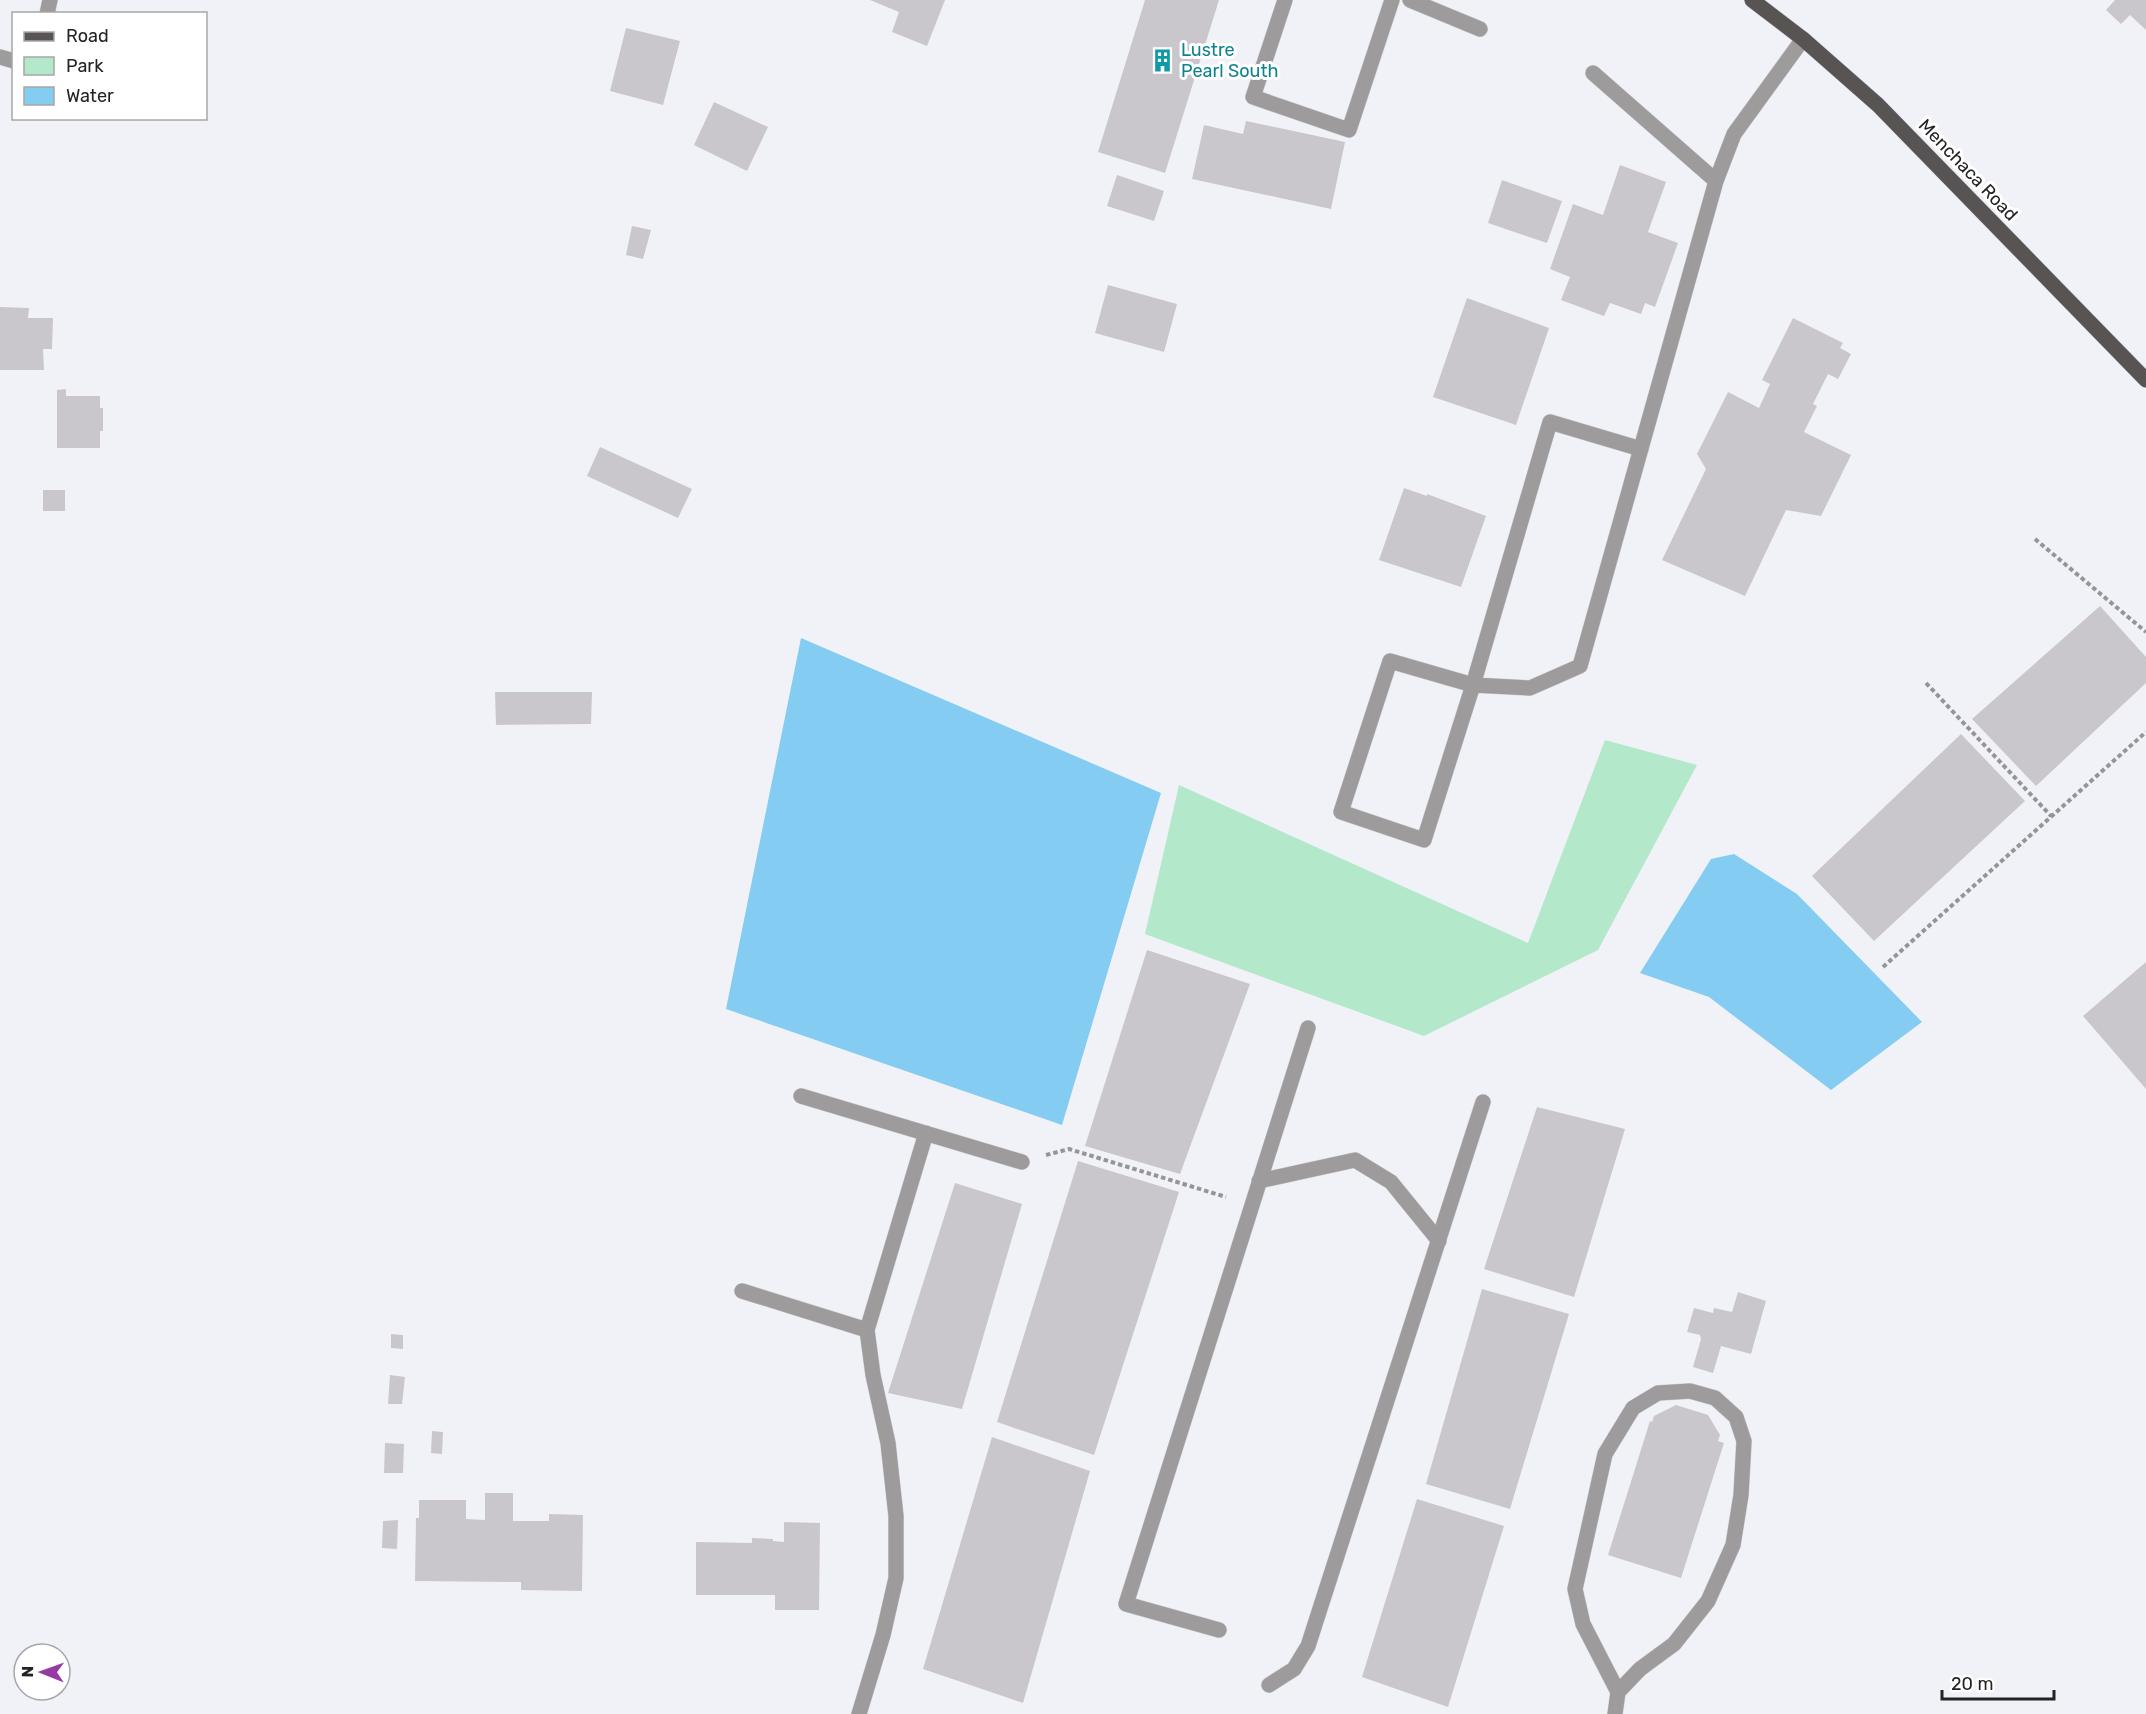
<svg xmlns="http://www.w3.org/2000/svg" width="2146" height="1714" font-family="Rubik,sans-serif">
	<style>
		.green { fill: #b3e8cb }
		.water { fill: #84ccf1 }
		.building { fill: #c9c7cc }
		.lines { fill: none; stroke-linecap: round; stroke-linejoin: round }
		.minor-casing { stroke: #cccdd1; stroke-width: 16 }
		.major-casing { stroke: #cccdd1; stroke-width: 16 }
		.path { stroke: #959599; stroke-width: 4; stroke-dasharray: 4.5 3; stroke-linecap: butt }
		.minor { stroke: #9d9b9b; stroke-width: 15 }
		.major { stroke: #585454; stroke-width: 15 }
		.labels { text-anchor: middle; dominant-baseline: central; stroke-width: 6; stroke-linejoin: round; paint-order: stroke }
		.culture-label { font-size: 18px; fill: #0d838f; stroke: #fff; text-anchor: start }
		.street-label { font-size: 18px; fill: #232325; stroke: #fff }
	</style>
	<rect width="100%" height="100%" fill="#f1f2f7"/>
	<path class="green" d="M 1605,740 L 1697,765 L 1598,950 L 1424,1036 L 1145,934 L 1179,785 L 1528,943 Z"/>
	<path class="water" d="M 801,638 L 1161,793 L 1062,1125 L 726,1009 Z
		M 1734,854 L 1797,894 L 1922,1022 L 1831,1090 L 1709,997 L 1640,973 L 1711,859 Z"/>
	<path class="building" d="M 870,0 L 945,0 L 927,46 L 892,32 L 899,12 Z
		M 1145,0 L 1219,0 L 1165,173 L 1098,152 Z
		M 2115,0 L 2146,0 L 2146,30 L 2130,15 L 2121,24 L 2106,10 Z
		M 626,28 L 680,41 L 663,105 L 610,91 Z
		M 714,102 L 768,127 L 747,171 L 694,145 Z
		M 1246,121 L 1345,142 L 1331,209 L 1192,179 L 1204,125 L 1243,134 Z
		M 1620,165 L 1666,182 L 1648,232 L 1678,243 L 1655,307 L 1645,303 L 1641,314 L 1610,303 L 1604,316 L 1561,300 L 1570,277 L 1550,269 L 1573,204 L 1603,215 Z
		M 1117,175 L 1164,191 L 1154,221 L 1107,206 Z
		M 1502,180 L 1562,201 L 1547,243 L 1488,223 Z
		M 632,226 L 651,230 L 643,259 L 626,255 Z
		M 1108,285 L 1177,304 L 1164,352 L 1095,333 Z
		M 1467,298 L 1549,328 L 1516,425 L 1433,397 Z
		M 0,307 L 29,308 L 28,318 L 53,318 L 52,349 L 43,349 L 44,370 L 0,370 Z
		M 1793,318 L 1843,343 L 1840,348 L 1851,354 L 1838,379 L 1828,374 L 1813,404 L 1817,406 L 1804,432 L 1851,455 L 1821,516 L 1786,510 L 1745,596 L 1662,560 L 1706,469 L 1697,454 L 1728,392 L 1759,408 L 1770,384 L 1762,380 Z
		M 66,389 L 66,396 L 100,396 L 100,408 L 103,408 L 103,431 L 100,431 L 100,448 L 57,448 L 57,390 Z
		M 600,447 L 692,489 L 678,518 L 587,476 Z
		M 1404,488 L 1427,496 L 1427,494 L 1486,516 L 1461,587 L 1379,560 Z
		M 43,490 L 65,490 L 65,511 L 43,511 Z
		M 2100,606 L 2146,657 L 2146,683 L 2036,786 L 1972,719 Z
		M 495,692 L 592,692 L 591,724 L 496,725 Z
		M 1961,734 L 2025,801 L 1874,941 L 1812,876 Z
		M 1147,950 L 1250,984 L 1180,1174 L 1085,1146 Z
		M 2146,962 L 2146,1089 L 2083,1016 Z
		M 1537,1107 L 1625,1129 L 1574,1297 L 1484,1269 Z
		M 1078,1161 L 1179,1192 L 1094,1455 L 997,1422 Z
		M 955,1183 L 1022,1204 L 962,1409 L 888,1393 Z
		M 1482,1289 L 1569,1314 L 1510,1509 L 1426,1484 Z
		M 1738,1292 L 1766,1301 L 1751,1354 L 1721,1346 L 1713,1373 L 1693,1367 L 1701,1339 L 1700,1335 L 1687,1332 L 1694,1308 L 1713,1313 L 1714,1308 L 1732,1312 Z
		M 391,1334 L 403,1335 L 403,1349 L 391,1348 Z
		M 390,1375 L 405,1377 L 402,1404 L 388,1404 Z
		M 1676,1405 L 1708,1415 L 1720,1435 L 1718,1441 L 1724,1443 L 1681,1578 L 1608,1555 L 1650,1421 L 1652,1422 L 1654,1416 Z
		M 432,1431 L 443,1432 L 442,1454 L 431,1453 Z
		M 992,1437 L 1090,1471 L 1023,1703 L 923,1669 Z
		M 385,1443 L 404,1444 L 403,1473 L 384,1473 Z
		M 485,1493 L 513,1493 L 513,1521 L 549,1521 L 549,1514 L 583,1515 L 582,1591 L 521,1590 L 521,1582 L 415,1581 L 416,1518 L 419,1518 L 419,1500 L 466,1500 L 466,1519 L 485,1520 Z
		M 1417,1499 L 1504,1526 L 1448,1707 L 1362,1677 Z
		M 398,1520 L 397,1549 L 382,1548 L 383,1521 Z
		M 784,1522 L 820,1523 L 819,1610 L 775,1610 L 775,1595 L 696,1595 L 696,1542 L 752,1543 L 752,1538 L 773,1539 L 773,1541 L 784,1542 Z"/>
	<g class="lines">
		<defs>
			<path id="minor" d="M 1285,0 L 1253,97 L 1349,130 L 1392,0
				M 1410,0 L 1480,29
				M 47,14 L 50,0
				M 0,57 L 14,61
				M 1593,73 L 1716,181
				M 1641,449 L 1550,422 L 1473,685 L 1390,661 L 1341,812 L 1424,840 L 1473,685 L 1530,688 L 1580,666 L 1716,181 L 1734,134 L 1803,39
				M 801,1096 L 1022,1162
				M 1259,1181 L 1355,1160 L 1391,1182 L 1439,1241
				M 742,1291 L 867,1330
				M 1219,1630 L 1126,1604 L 1308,1028
				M 1269,1685 L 1294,1669 L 1308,1646 L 1483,1102
				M 859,1714 L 883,1635 L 896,1578 L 896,1516 L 888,1443 L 873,1375 L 867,1330 L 926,1133
				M 1615,1714 L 1618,1692 L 1640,1669 L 1674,1644 L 1708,1601 L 1733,1545 L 1741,1495 L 1744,1441 L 1736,1417 L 1715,1398 L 1690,1391 L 1658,1393 L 1633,1408 L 1605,1454 L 1575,1589 L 1583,1624 L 1618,1692"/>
			<path id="major" d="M 1752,0 L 1803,39 L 1878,105 L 2146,380"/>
		</defs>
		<use href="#minor" class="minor-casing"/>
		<use href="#major" class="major-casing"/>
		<path class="path" d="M 2035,539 L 2146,632
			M 1926,683 L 2051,816
			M 1883,967 L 2146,732
			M 1046,1155 L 1069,1149 L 1226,1197"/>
		<use href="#minor" class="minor"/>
		<use href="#major" class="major"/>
	</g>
	<defs>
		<symbol id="building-bare" viewBox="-9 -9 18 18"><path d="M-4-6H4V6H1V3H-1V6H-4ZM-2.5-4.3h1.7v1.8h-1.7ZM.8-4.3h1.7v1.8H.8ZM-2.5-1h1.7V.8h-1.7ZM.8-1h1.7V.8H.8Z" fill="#0f9aa8" stroke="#fff" stroke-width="2.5" paint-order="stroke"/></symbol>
	</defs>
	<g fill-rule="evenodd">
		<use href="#building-bare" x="1146" y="44" width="33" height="33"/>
	</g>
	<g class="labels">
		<g class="culture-label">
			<text x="1181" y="50">Lustre<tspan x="1181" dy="21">Pearl South</tspan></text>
		</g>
		<g class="street-label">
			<text transform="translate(1968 170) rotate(46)">Menchaca Road</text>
		</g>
	</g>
	<rect x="12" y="12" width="195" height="108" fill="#ffffff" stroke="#a7a7a8" stroke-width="1.5"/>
	<rect x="24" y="32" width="30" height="9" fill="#585454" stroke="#a7a7a8" stroke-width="1.5"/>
	<text x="66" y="42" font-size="18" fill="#232325">Road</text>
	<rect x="24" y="57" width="30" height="18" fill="#b3e8cb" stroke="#a7a7a8" stroke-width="1.5"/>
	<text x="66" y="72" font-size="18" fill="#232325">Park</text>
	<rect x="24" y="87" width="30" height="18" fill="#84ccf1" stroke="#a7a7a8" stroke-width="1.5"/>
	<text x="66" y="102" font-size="18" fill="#232325">Water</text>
	<g transform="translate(42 1672) rotate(271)"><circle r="28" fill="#ffffff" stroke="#a7a7a8" stroke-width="1.5"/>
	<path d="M0-4.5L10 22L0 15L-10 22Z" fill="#963aa4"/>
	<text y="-9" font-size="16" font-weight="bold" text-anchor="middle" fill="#232325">N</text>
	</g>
	<path d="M1942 1690v9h112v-9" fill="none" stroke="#232325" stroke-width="3"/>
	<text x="1951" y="1690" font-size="18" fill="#232325" stroke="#ffffff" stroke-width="4.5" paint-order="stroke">20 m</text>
</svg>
